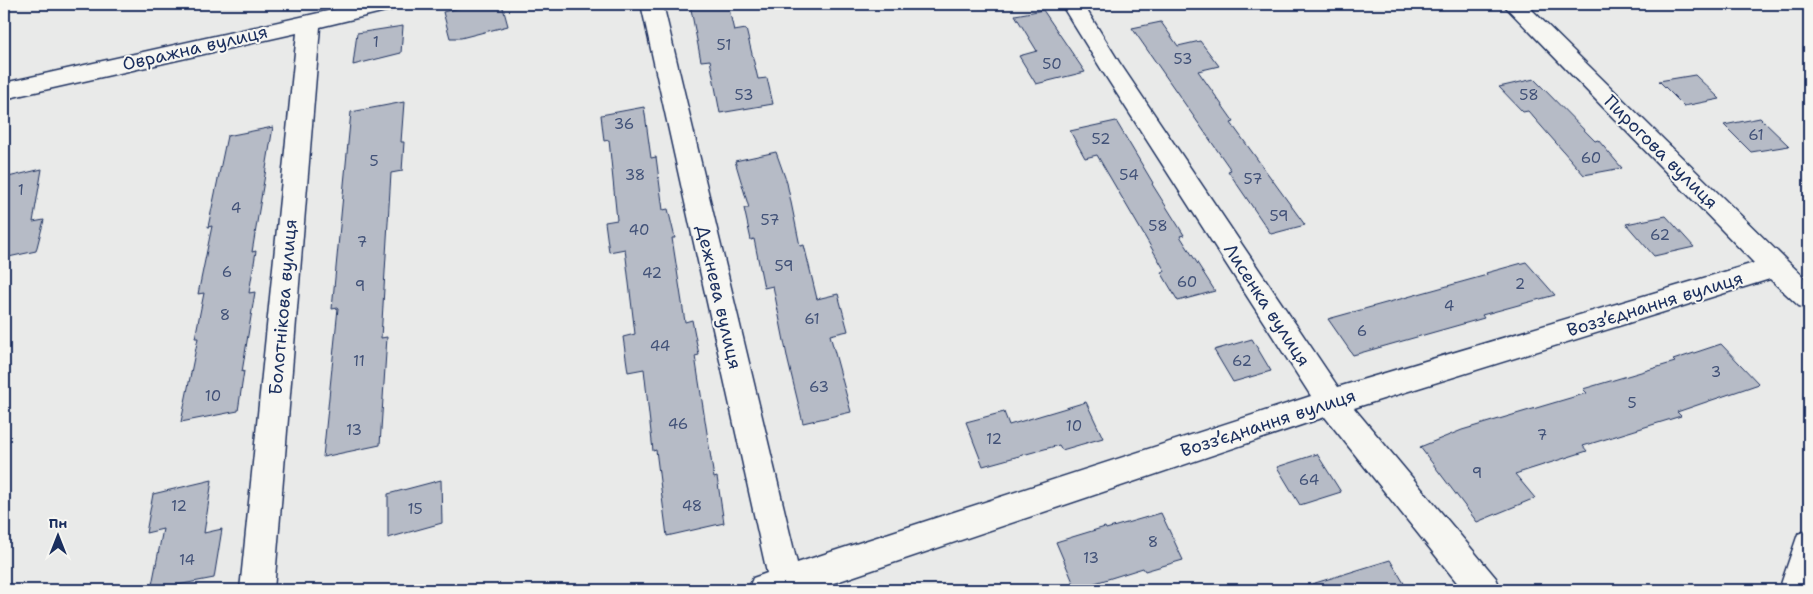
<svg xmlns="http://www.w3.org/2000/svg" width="1813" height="594" font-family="'Shantell Sans',sans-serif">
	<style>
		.building { fill: #b6bbc6; stroke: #1b2f5e }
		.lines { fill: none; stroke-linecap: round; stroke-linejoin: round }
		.street-casing { stroke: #1b2f5e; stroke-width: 3 }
		.street { fill: #f6f6f2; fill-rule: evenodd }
		.labels { text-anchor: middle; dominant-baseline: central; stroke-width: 4; stroke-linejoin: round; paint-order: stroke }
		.number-label { font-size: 15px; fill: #425278 }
		.street-label { font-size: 18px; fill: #1b2f5e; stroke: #f6f6f2 }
	</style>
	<rect width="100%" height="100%" fill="#e9eae9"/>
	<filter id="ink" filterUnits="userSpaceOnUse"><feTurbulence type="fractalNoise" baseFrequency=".02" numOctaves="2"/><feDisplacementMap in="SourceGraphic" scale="10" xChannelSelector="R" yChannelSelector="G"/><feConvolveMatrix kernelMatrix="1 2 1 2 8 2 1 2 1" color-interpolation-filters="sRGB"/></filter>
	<g filter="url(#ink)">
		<path class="building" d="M 475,4 L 502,4 L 508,26 L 461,38 L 450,38 L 443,12 Z
			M 690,4 L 728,4 L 734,31 L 746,29 L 758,79 L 767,78 L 773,104 L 720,113 L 710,60 L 701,61 Z
			M 1043,10 L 1085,72 L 1036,84 L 1019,56 L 1037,51 L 1015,15 Z
			M 1161,22 L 1178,46 L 1200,41 L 1219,66 L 1198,71 L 1234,122 L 1231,123 L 1305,225 L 1271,234 L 1228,171 L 1231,170 L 1132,28 Z
			M 403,26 L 401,53 L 353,65 L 357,33 Z
			M 1695,75 L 1720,99 L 1684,106 L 1659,81 Z
			M 1534,79 L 1595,141 L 1598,140 L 1622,168 L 1584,175 L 1528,111 L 1523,112 L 1499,87 Z
			M 404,102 L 401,142 L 404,142 L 402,171 L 391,173 L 381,338 L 387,337 L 380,445 L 323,457 L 338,308 L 332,309 L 351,112 Z
			M 644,107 L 651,158 L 656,157 L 663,210 L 668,209 L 675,238 L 672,238 L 685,322 L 692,320 L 699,355 L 695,356 L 714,478 L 717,477 L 724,523 L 667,536 L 656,450 L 653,451 L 644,369 L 628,372 L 623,337 L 635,334 L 625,249 L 609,252 L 605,222 L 617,220 L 609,140 L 604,141 L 601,115 Z
			M 1760,118 L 1789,146 L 1751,152 L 1724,125 Z
			M 1116,121 L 1153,183 L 1152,184 L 1184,235 L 1180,236 L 1215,291 L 1178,301 L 1161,272 L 1165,271 L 1097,155 L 1085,158 L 1070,131 Z
			M 273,127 L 252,252 L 256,251 L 249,293 L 255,292 L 242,372 L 244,371 L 238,411 L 181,422 L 198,338 L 195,338 L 204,293 L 198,294 L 212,226 L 208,227 L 227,136 Z
			M 776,152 L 787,183 L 800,246 L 804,245 L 817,299 L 838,294 L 848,331 L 830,335 L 851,412 L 803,423 L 788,361 L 773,286 L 764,288 L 754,239 L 751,240 L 744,208 L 749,208 L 735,161 Z
			M 42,169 L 33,222 L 44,220 L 36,251 L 4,258 L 4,178 Z
			M 1666,216 L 1694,247 L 1654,256 L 1626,224 Z
			M 1526,262 L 1555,295 L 1482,315 L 1484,318 L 1353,355 L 1328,319 L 1487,275 L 1486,273 Z
			M 1252,339 L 1271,371 L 1233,382 L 1214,350 Z
			M 1721,344 L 1759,384 L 1677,412 L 1681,416 L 1583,446 L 1587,451 L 1515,474 L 1535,498 L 1477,522 L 1420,447 L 1462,430 L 1587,393 L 1583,389 L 1675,362 L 1673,360 Z
			M 1086,402 L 1103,438 L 1062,450 L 1059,445 L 983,466 L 966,422 L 1004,412 L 1009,425 Z
			M 1317,454 L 1341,492 L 1300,505 L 1277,467 Z
			M 212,480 L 204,533 L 222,529 L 214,578 L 151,590 L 163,529 L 146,533 L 153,494 Z
			M 441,480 L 442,523 L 388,538 L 388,494 Z
			M 1161,513 L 1183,560 L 1145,571 L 1143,568 L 1076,589 L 1056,542 L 1105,527 L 1106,529 Z
			M 1390,560 L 1408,590 L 1313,590 L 1312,584 Z"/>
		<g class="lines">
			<defs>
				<path id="street" d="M 359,4 L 397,4 L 394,9 L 320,27 L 274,590 L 240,590 L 297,33 L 4,99 L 4,83 Z
					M 641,4 L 663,4 L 797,563 L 1311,396 L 1103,72 L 1061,4 L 1083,4 L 1119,62 L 1338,387 L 1754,263 L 1503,4 L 1526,4 L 1785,259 L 1809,282 L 1809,309 L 1799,306 L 1770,279 L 1354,408 L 1496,578 L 1501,590 L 1463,590 L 1325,417 L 813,590 L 748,590 L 753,578 L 767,573 Z
					M 1809,530 L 1809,590 L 1779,590 L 1798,534 Z"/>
			</defs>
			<use href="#street" class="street-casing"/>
			<use href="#street" class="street"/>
		</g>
	</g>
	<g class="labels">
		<g class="number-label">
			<text x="376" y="42">1</text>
			<text x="724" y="45">51</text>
			<text x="1183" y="59">53</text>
			<text x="1052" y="64">50</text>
			<text x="744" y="95">53</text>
			<text x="1529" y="95">58</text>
			<text x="624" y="124">36</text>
			<text x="1756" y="135">61</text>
			<text x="1101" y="139">52</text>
			<text x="1591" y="158">60</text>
			<text x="374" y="161">5</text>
			<text x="635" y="175">38</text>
			<text x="1129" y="175">54</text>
			<text x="1253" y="179">57</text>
			<text x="21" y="190">1</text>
			<text x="236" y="208">4</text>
			<text x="1279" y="216">59</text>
			<text x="770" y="220">57</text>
			<text x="1158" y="226">58</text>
			<text x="639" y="230">40</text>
			<text x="1660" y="235">62</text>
			<text x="362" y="242">7</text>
			<text x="784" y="266">59</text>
			<text x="227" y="272">6</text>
			<text x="652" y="273">42</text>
			<text x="1187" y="282">60</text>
			<text x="1520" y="284">2</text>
			<text x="360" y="286">9</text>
			<text x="1449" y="306">4</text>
			<text x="225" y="315">8</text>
			<text x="812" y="319">61</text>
			<text x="1362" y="331">6</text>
			<text x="660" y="346">44</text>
			<text x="359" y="361">11</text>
			<text x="1242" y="361">62</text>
			<text x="1716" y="372">3</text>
			<text x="819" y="387">63</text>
			<text x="213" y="396">10</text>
			<text x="1632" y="403">5</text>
			<text x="678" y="424">46</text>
			<text x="1074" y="426">10</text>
			<text x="354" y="430">13</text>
			<text x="1542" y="435">7</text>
			<text x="994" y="439">12</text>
			<text x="1477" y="473">9</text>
			<text x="1309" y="480">64</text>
			<text x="179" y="506">12</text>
			<text x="692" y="506">48</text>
			<text x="415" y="509">15</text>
			<text x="1153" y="542">8</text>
			<text x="1091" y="558">13</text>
			<text x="187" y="560">14</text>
		</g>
		<g class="street-label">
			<text transform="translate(195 48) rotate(-13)">Овражна вулиця</text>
			<text transform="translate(1661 152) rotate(45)">Пирогова вулиця</text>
			<text transform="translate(719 297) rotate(77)">Дежнева вулиця</text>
			<text transform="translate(1655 304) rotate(-17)">Возз’єднання вулиця</text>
			<text transform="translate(1267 305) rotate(57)">Лисенка вулиця</text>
			<text transform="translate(283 307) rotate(-85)">Болотнікова вулиця</text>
			<text transform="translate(1268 423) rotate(-18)">Возз’єднання вулиця</text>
		</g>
	</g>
	<rect width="1813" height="594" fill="none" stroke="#f6f6f2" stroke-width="20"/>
	<rect x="10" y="10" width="1793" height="574" fill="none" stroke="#1b2f5e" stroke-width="2" filter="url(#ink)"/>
	<g transform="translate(58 536)" stroke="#f6f6f2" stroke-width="4" paint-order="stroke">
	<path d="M0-4L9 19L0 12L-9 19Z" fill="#1b2f5e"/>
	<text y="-8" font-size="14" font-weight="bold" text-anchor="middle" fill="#1b2f5e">Пн</text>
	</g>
</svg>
